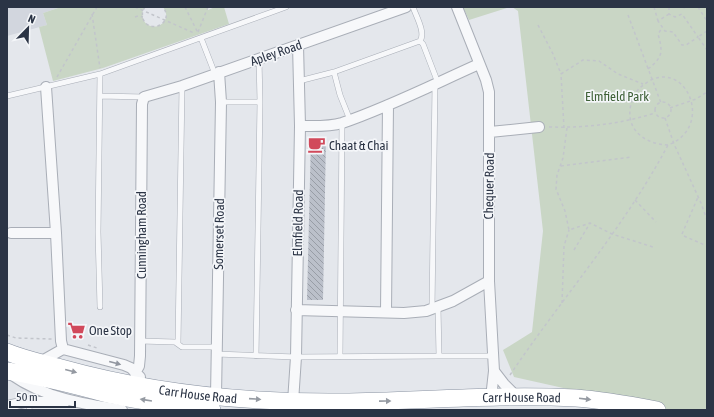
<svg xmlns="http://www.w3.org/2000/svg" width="714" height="417" font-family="'Asap Condensed',sans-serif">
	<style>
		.built { fill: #d2d6de }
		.green { fill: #c9d6c5 }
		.building { fill: url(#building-back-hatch) }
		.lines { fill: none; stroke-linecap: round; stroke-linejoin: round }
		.service-casing { stroke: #a9aeb7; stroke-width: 6 }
		.minor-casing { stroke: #a9aeb7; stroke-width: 12 }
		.trunk-casing { stroke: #8b94a3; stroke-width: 18 }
		.path { stroke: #c2c5cb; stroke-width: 1.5; stroke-dasharray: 3 3; stroke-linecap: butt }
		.service { stroke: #f7f8fa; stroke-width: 5 }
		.minor { stroke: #f7f8fa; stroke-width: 10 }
		.trunk { stroke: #fff; stroke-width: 17 }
		.oneway { fill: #9196a0 }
		.oneway2 { fill: #959aa2 }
		.labels { text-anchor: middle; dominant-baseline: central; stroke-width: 3.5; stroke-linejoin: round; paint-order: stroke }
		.street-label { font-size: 13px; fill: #2b3445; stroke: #f4f6f9 }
		.park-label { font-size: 13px; fill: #3f6138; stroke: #f4f6f9 }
		.poi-label { font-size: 13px; fill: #2b3445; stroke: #f4f6f9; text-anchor: start }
	</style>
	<defs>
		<pattern id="building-back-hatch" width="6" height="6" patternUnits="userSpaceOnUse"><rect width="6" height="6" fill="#bbc0ca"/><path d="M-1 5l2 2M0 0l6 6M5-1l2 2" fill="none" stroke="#989da6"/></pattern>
	</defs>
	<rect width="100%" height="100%" fill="#e4e7ec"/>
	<path class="built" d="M 7,7 L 61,7 L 43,13 L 47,25 L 7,36 Z"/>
	<path class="green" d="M 61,7 L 145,7 C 142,11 142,14 143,19 C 150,35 175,23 163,7 L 207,7 L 208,10 L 215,7 L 224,7 L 229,24 L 103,68 L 53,81 L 39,27 L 47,25 L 43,13 Z
		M 463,7 L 510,7 L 469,20 Z
		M 512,7 L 707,7 L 707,410 L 662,410 L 514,377 L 503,350 L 532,332 L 543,231 L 518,11 Z"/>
	<path class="building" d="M 311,138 L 326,138 L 323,300 L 307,300 Z"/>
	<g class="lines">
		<defs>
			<path id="service" d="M 413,7 C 416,16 426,33 420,41
				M 201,38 L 215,74
				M 334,72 L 340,95 L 350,120
				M 299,81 L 334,72 L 420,41 L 423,44 L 438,83
				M 7,96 L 100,74 L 286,7
				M 100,96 L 144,97
				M 221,102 L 260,102
				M 100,307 L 98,232 L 100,74
				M 432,309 L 435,84
				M 140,341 L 175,342 L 182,347 L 217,347
				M 178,343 L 182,86
				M 216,354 L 296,357 L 439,356 L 438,307
				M 256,356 L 260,102 L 259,59
				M 439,356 L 492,356
				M 340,357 L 342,123
				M 29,410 L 30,402"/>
			<path id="minor" d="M 457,7 L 486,80 L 489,92 L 489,281 L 494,371 L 491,398
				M 46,87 L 56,233 L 61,341 L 63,349
				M 300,126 C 314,126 329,127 342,123 C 389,107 434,84 479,64
				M 490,132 L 539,127
				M 11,233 L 56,233
				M 296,310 L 404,313 L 426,311 L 453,301 L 489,281
				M 386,312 L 388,105
				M 40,362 L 63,349 L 124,365 L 131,368 L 140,377
				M 494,371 L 504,384 L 517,397
				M 135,373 L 139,366 L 140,356 L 142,104 L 144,97 L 182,86 L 406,7
				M 12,375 C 45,398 83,404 122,410
				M 216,396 L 221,102 L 219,72
				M 293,402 L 296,357 L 300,126 L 298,45
				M 7,406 L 25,402 L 65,402"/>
			<g id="trunk">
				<path id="s1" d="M 7,352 C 24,359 43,363 61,368 C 151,393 248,403 342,402 C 419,401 498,394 576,398 C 603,400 630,405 657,410"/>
				<path d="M 7,371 C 42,376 77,386 112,395 C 144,402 179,406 212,410"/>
			</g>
		</defs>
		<use href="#service" class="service-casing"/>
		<use href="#minor" class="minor-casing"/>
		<use href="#trunk" class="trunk-casing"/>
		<path class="path" d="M 135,7 L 194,33
			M 145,7 C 142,11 142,14 143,19 C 150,35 175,23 163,7
			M 185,7 L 198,33
			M 654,7 L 658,21
			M 682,7 L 686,8 L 689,7
			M 698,7 L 707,21
			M 92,14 L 100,68
			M 669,14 L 658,21 L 665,31 L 673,32 L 682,45 L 686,45 L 698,37 L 682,14 L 675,17 L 669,14 L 669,7
			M 628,15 L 661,103
			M 135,17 L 138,16 L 143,17
			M 538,25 L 553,54 L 561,74
			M 707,31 L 698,37 L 707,50
			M 198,32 L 208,7
			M 648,69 C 663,57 663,52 658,34 L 662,28
			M 57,77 L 97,7
			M655 110a8 8 0 1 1 16 0a8 8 0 1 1-16 0Z
			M 670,108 L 696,99 L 707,92
			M 665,118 L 674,144 L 701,203 L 707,220
			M 549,127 C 586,128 620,124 655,113
			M 564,128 L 561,74 L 583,60 L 599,61 L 618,74 L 643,84
			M 567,128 L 563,158 L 557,175 L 556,189 L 565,211 L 569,230 L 590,223 L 612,234 L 653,247
			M 561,166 L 632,157
			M 635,200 L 656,222
			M 682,234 L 698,197
			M 684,236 L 707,246
			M 574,250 L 590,223
			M 562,303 L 564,246 L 569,230
			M 7,335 L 16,338 L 52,339
			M 88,345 L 97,348
			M 510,375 C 562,298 624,228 668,145 C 714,128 688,60 649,81 C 643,85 637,89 634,96 C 621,124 640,144 668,145"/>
		<use href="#service" class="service"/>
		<use href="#minor" class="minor"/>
		<use href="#trunk" class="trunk"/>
	</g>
	<defs><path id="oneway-solid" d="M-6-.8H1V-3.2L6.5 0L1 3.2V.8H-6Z"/></defs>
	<use class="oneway" href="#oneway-solid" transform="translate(115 363) rotate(15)"/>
	<g class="oneway2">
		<use href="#oneway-solid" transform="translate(71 371) rotate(15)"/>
		<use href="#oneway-solid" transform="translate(255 399) rotate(4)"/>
		<use href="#oneway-solid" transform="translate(585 399) rotate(7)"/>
		<use href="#oneway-solid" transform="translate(146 400) rotate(-171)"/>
		<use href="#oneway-solid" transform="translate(385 401) rotate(-1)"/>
	</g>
	<defs>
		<symbol id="cafe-bare" viewBox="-9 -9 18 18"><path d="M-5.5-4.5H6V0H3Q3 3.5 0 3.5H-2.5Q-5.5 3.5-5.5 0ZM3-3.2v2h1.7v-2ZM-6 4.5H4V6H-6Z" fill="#d1495b" stroke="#f4f6f9" stroke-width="2.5" paint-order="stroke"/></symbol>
		<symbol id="supermarket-bare" viewBox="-9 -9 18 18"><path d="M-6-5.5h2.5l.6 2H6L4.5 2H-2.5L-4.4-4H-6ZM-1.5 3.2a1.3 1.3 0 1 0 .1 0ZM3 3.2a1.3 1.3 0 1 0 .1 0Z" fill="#d1495b" stroke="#f4f6f9" stroke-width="2.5" paint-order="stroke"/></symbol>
	</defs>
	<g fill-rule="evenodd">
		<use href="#cafe-bare" x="304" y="132" width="25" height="25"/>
		<use href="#supermarket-bare" x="64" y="318" width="25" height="25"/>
	</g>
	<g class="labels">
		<g class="street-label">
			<text transform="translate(276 53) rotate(-19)">Apley Road</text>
			<text transform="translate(489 186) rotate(-89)">Chequer Road</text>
			<text transform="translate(298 223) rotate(-89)">Elmfield Road</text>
			<text transform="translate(219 234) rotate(-89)">Somerset Road</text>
			<text transform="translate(141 235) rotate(-90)">Cunningham Road</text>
			<text stroke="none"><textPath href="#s1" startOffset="196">Carr House Road</textPath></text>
			<text stroke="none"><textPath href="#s1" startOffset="520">Carr House Road</textPath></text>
		</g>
		<g class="park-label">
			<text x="617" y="96">Elmfield Park</text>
		</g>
		<g class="poi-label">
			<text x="329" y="145">Chaat &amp; Chai</text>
			<text x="89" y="330">One Stop</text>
		</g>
	</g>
	<rect width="714" height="417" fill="none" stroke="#2b3445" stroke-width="16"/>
	<g transform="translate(28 28) rotate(23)" stroke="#f4f6f9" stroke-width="3" paint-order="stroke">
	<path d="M0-3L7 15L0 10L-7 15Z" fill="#2b3445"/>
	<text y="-6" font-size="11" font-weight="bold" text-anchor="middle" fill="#2b3445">N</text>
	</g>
	<path d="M10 401v6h65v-6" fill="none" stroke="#2b3445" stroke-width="2"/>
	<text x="16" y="401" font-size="12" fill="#2b3445" stroke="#f4f6f9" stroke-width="3" paint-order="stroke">50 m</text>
</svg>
